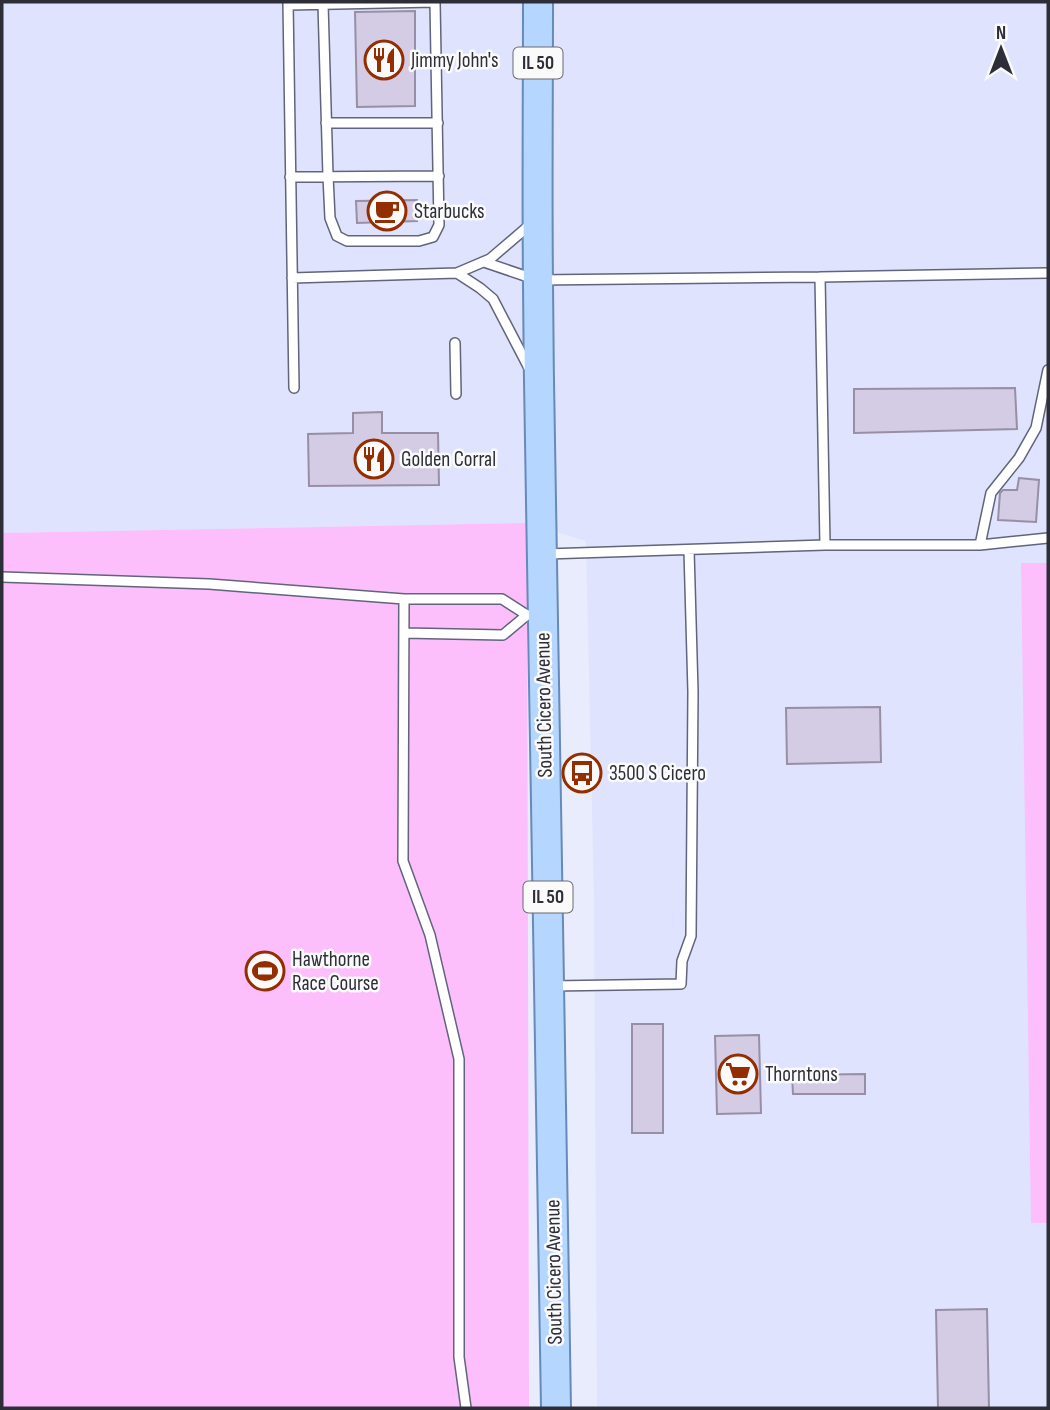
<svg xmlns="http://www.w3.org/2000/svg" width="1050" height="1410" font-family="'Sofia Sans Condensed',sans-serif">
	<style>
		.built { fill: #dfe3fe }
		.green { fill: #fdbefc }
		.building { fill: #d4cbe4; stroke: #988fa6; stroke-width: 2 }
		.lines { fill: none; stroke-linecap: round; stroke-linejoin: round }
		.service-casing { stroke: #61647a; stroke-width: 12 }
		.primary-casing { stroke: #668ab9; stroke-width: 32 }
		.service { stroke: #fff; stroke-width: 9 }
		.primary { stroke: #b5d6ff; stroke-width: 28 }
		.labels { text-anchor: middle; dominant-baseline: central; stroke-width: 5; stroke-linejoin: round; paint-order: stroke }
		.shield { fill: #fafafa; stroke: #6a6b72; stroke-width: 2 }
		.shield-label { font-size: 19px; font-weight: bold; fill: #2d2e38 }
		.poi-label { font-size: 21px; fill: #2d2e38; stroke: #fafafa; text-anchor: start }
		.street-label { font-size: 21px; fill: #2d2e38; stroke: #fafafa }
	</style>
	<rect width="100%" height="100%" fill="#e9ecfc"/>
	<path class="built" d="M 2,2 L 1048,2 L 1048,892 L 1032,1223 L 1048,1223 L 1048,1408 L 597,1408 L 594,897 L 586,541 L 527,523 L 2,533 Z"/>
	<path class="green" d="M 527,523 L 529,1408 L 2,1408 L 2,533 Z
		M 1021,563 L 1048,563 L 1048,1223 L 1031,1223 Z"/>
	<path class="building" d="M 415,11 L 415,106 L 357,107 L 355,12 Z
		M 417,200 L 417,221 L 357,223 L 356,201 Z
		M 1015,388 L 1017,429 L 854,433 L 854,389 Z
		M 382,412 L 382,433 L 438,433 L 439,485 L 309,486 L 308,434 L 353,433 L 353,413 Z
		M 1019,478 L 1039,480 L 1036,522 L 998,520 L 1000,493 L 1003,490 L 1017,490 Z
		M 880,707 L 881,762 L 787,764 L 786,708 Z
		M 632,1024 L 663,1024 L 663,1133 L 632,1133 Z
		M 759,1035 L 761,1113 L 717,1114 L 715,1036 Z
		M 865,1074 L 865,1094 L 793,1094 L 792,1075 Z
		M 987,1309 L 989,1408 L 938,1408 L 936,1310 Z"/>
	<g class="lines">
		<defs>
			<path id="service" d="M 288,2 L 294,388
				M 323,4 L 328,176 L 330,218 L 337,236 L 347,241 L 419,241 L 433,237 L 439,225 L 435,2
				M 288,5 L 435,2
				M 326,123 L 438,123
				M 290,177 L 439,176
				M 484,262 L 537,280 L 820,277
				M 457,273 L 480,288 L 493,299 L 530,370
				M 292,278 L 457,273 L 490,259 L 532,223
				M 455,343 L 456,394
				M 825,545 L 820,277 L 1048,273
				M 980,545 L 991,493 L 1019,458 L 1036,428 L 1048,370
				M 546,554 L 825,545 L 980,545 L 1048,538
				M 2,577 L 209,584 L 404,599 L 502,599 L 527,615 L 537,615
				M 404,599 L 403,861 L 430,935 L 459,1059 L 459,1357 L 466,1408
				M 404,633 L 503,635 L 527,615
				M 552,986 L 681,984 L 682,961 L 691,936 L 693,692 L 689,550"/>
			<path id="primary" d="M 538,2 C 538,96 537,190 538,284 C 541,659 552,1034 556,1408"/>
		</defs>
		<use href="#service" class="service-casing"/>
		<use href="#primary" class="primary-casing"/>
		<use href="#service" class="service"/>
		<use href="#primary" class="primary"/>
	</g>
	<defs>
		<symbol id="restaurant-ring" viewBox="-11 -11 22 22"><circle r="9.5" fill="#fafafa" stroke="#942e01" stroke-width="1.5"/><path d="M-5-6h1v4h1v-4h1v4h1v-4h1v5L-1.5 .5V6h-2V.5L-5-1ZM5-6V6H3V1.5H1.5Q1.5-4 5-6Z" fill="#942e01"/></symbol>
		<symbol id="cafe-ring" viewBox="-11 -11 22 22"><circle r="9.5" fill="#fafafa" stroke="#942e01" stroke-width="1.5"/><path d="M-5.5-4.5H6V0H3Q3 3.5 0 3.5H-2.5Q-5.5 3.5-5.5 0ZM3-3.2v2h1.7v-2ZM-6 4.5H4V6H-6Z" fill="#942e01"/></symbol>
		<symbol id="bus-ring" viewBox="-11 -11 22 22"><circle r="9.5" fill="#fafafa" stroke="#942e01" stroke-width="1.5"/><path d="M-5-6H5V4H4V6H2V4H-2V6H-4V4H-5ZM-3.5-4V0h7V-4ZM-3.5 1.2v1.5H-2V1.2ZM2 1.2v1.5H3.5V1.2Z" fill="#942e01"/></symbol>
		<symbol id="stadium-ring" viewBox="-11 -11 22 22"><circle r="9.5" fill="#fafafa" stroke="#942e01" stroke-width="1.5"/><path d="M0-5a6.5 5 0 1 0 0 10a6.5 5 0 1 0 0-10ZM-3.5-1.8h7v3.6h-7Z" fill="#942e01"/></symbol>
		<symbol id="supermarket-ring" viewBox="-11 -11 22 22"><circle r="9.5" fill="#fafafa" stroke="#942e01" stroke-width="1.5"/><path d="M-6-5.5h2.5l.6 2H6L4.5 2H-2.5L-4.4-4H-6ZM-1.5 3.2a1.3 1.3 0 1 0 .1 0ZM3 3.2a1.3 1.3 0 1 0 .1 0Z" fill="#942e01"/></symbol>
	</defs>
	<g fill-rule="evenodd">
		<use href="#restaurant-ring" x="362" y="38" width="44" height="44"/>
		<use href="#cafe-ring" x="365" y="189" width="44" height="44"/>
		<use href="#restaurant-ring" x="352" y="437" width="44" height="44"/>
		<use href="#bus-ring" x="560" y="751" width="44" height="44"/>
		<use href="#stadium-ring" x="243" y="949" width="44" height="44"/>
		<use href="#supermarket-ring" x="716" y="1052" width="44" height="44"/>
	</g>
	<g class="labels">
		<g class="shield">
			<rect x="513.5" y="47.5" width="49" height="31" rx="5"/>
			<rect x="523.5" y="881.5" width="49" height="31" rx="5"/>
		</g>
		<g class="shield-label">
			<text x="538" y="63">IL 50</text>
			<text x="548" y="897">IL 50</text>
		</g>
		<g class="poi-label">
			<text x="411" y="60">Jimmy John's</text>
			<text x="414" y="211">Starbucks</text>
			<text x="401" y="459">Golden Corral</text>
			<text x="609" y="773">3500 S Cicero</text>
			<text x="292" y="959">Hawthorne<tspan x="292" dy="24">Race Course</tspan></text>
			<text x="765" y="1074">Thorntons</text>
		</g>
		<g class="street-label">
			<text transform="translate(544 705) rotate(-91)">South Cicero Avenue</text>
			<text transform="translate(554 1272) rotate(-91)">South Cicero Avenue</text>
		</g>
	</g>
	<rect width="1050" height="1410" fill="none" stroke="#2d2e38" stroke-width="7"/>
	<g transform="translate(1001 49)" stroke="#fafafa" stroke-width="5" paint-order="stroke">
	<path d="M0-5L12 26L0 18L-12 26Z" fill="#2d2e38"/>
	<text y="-10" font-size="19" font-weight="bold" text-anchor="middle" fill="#2d2e38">N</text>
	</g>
</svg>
